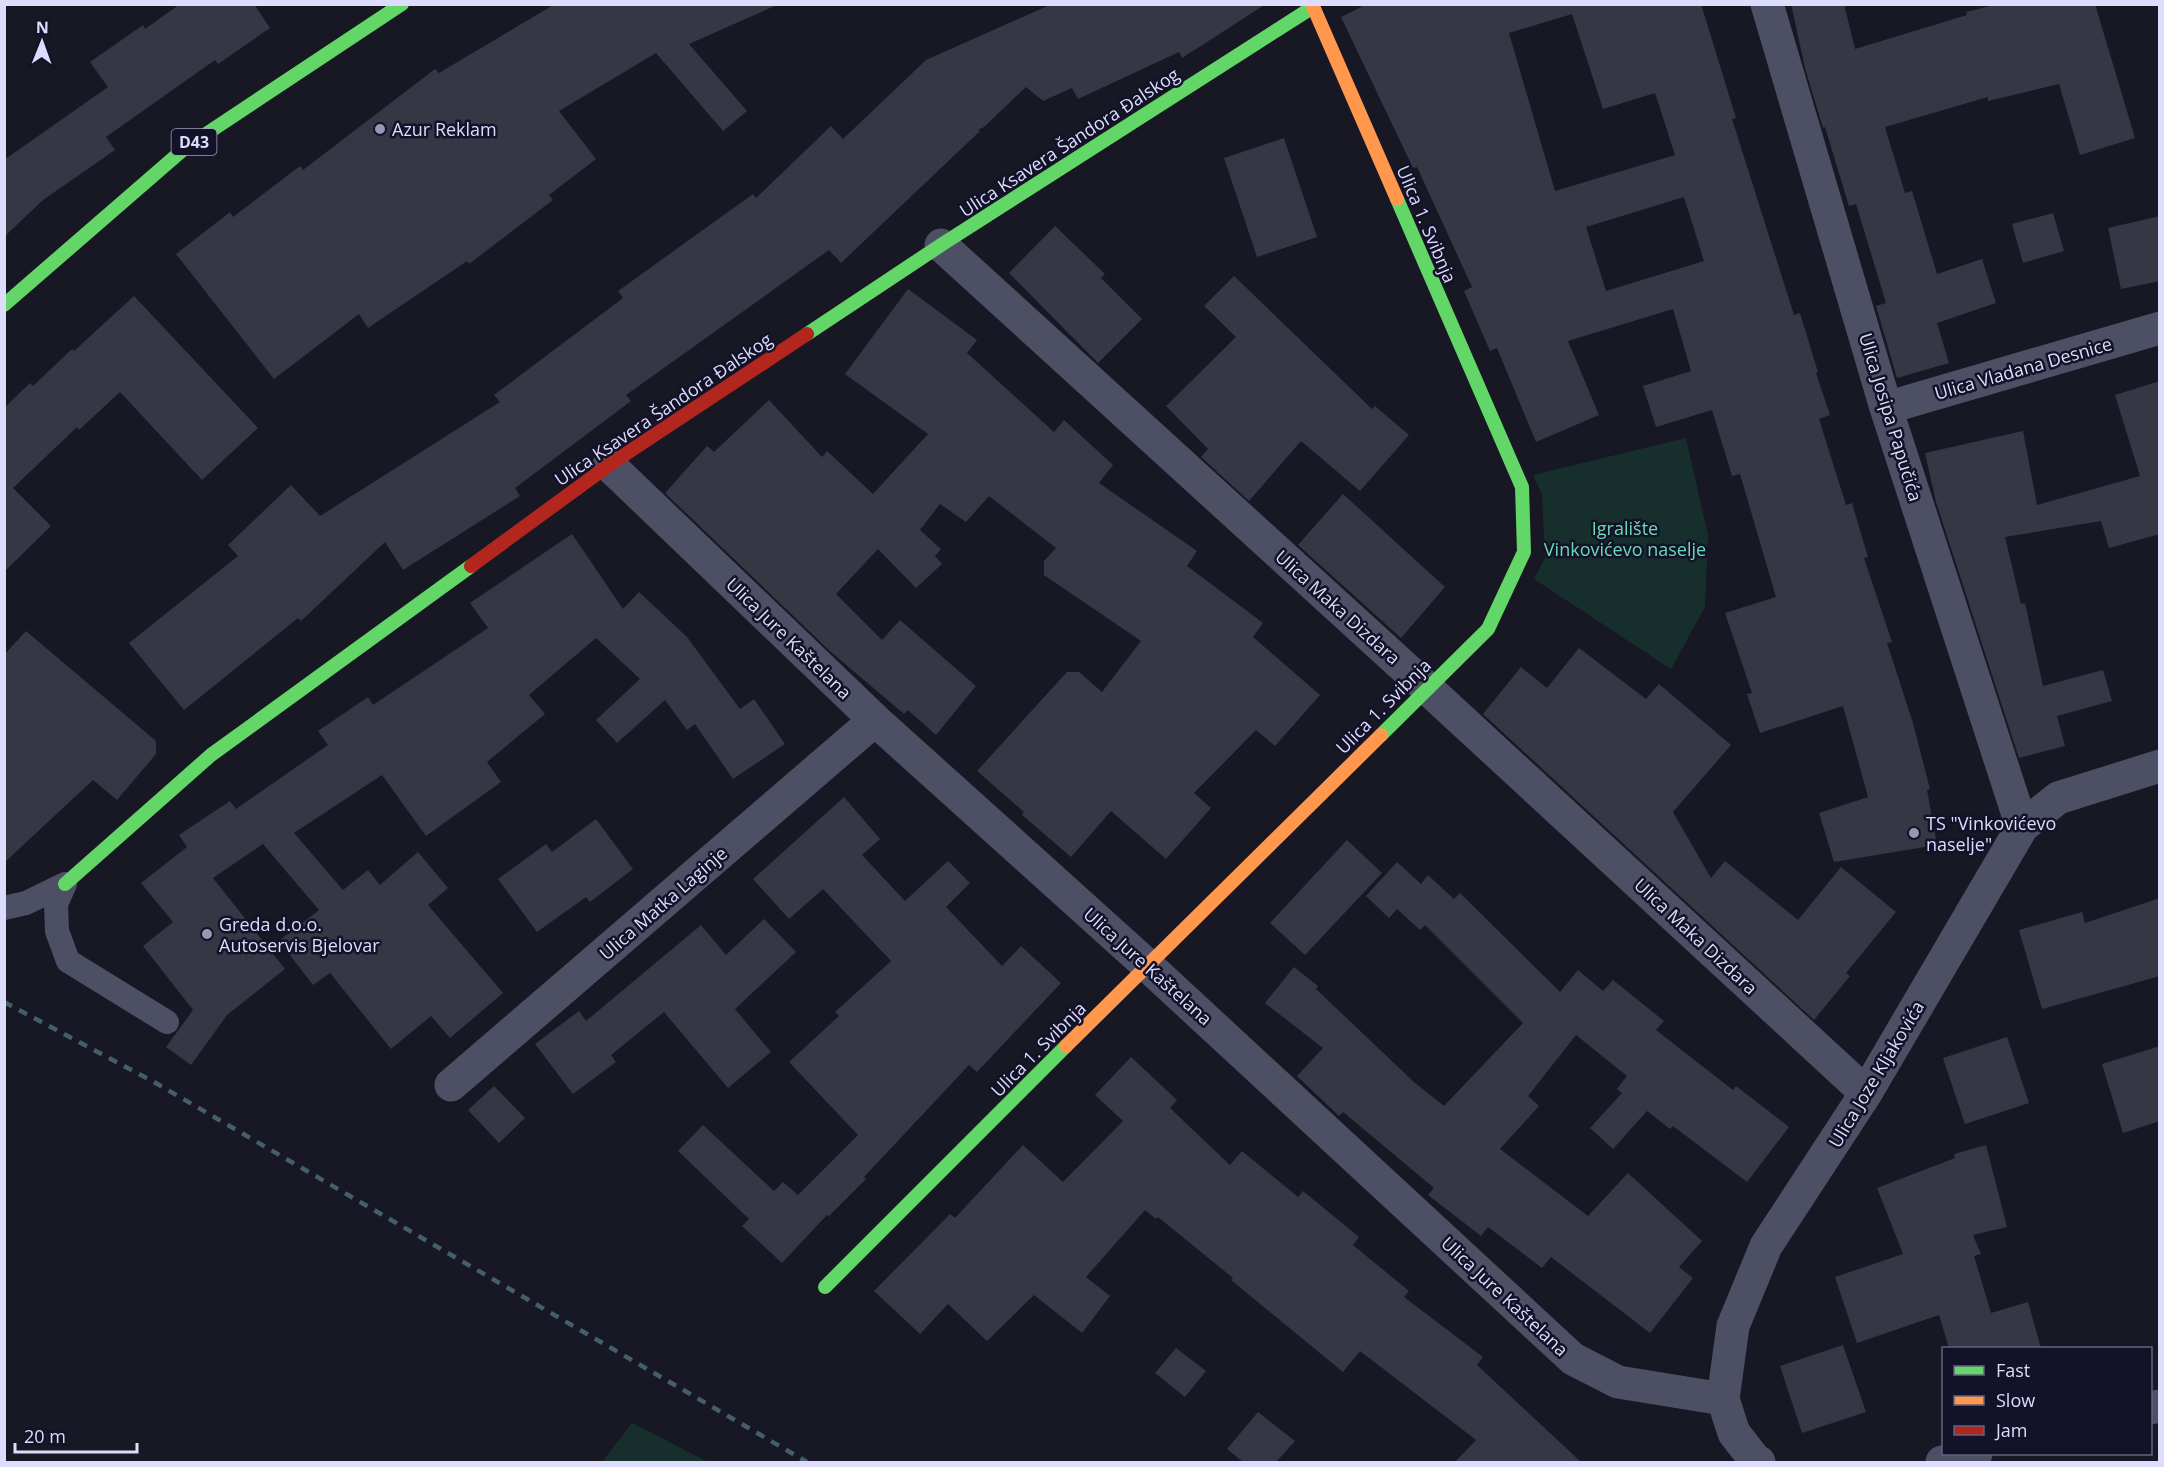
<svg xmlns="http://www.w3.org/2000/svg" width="2164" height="1467" font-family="'Open Sans',sans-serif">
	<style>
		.green { fill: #162f2d }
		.building { fill: #363645; fill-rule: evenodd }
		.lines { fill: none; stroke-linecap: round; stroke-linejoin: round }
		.lane { stroke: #4d4f64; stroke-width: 24 }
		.street { stroke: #4d4f64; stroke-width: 33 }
		.fast { stroke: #63d668; stroke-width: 14 }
		.slow { stroke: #ff974d; stroke-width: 14 }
		.jam { stroke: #b3261e; stroke-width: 14 }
		.rail { stroke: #465d6a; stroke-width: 4.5; stroke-dasharray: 9 8; stroke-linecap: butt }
		.poi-dot { fill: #9798b1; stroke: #131229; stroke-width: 2 }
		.labels { text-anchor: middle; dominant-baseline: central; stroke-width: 5; stroke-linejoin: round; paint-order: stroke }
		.shield { fill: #131229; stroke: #a0a0bd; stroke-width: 1.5 }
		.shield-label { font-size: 16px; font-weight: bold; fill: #dcddfd }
		.poi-label { font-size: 18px; fill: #dcddfd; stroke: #131229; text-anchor: start }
		.street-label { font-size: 18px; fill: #dcddfd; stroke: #131229 }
		.park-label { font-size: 18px; fill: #6bdaaf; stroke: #131229 }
	</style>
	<rect width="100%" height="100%" fill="#181724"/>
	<path class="green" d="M 1686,438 L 1708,535 L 1705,607 L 1671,669 L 1534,579 L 1545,558 L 1542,494 L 1533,475 Z
		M 632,1423 L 708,1462 L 602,1462 Z"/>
	<path class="building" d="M 180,4 L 254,4 L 270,28 L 218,64 L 215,60 L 106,137 L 115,150 L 43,200 L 4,237 L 4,160 L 108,87 L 90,62 L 143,25 L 145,29 Z
		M 555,4 L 779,4 L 689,44 L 747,111 L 723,131 L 656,53 L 559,111 L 596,159 L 549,195 L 553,200 L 469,264 L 467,261 L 368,328 L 359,314 L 274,379 L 176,254 L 230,212 L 233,217 L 300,166 L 303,170 L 435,69 L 439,73 Z
		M 1052,4 L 1266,4 L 1182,58 L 1179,52 L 1078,99 L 1072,88 L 1043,101 L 1026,87 L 984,127 L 978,130 L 980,131 L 841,263 L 829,250 L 626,395 L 631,401 L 515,488 L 520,496 L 403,570 L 385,542 L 301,621 L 298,618 L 184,710 L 129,643 L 238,556 L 228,545 L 291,485 L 320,516 L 500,402 L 494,395 L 623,298 L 618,291 L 753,194 L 756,198 L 831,126 L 843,139 L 926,60 Z
		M 1367,4 L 1701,4 L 1736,118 L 1732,119 L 1794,315 L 1800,313 L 1818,372 L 1816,373 L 1830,415 L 1819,419 L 1846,505 L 1852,503 L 1868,557 L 1864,558 L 1892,642 L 1887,643 L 1913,723 L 1930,789 L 1927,790 L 1937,845 L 1834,862 L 1819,813 L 1868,797 L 1843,706 L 1760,733 L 1747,694 L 1752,693 L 1725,613 L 1776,597 L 1740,474 L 1732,476 L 1712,410 L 1656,427 L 1643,386 L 1691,371 L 1673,309 L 1568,341 L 1599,415 L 1536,442 L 1497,348 L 1490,351 L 1464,291 L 1472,287 L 1417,167 L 1413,168 L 1341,17 ZM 1572,14 L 1603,109 L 1655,93 L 1675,155 L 1555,191 L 1509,33 ZM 1684,197 L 1704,261 L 1606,291 L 1586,227 Z
		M 1791,4 L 1844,4 L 1855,49 L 1967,15 L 1966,12 L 1998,4 L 2095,4 L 2135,138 L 2080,155 L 2059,84 L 1988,101 L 1988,97 L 1885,127 L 1905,193 L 1912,191 L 1937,274 L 1982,259 L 1996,303 L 1937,323 L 1949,363 L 1897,378 L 1876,306 L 1886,303 L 1856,204 L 1849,206 L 1825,127 L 1823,128 L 1805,68 Z
		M 1284,138 L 1317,237 L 1257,257 L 1224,158 Z
		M 2053,213 L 2064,251 L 2023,263 L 2012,224 Z
		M 2160,216 L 2160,281 L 2121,289 L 2108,228 Z
		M 1055,226 L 1105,274 L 1101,278 L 1142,319 L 1098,363 L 1009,273 Z
		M 1234,276 L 1372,409 L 1375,406 L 1409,435 L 1360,491 L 1301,441 L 1249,501 L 1201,457 L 1208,449 L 1166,406 L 1236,337 L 1204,306 Z
		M 908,289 L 977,340 L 967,353 L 1054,432 L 1064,420 L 1113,465 L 1099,483 L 1197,551 L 1187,566 L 1263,623 L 1253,637 L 1320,695 L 1275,746 L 1256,730 L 1194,793 L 1211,808 L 1166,859 L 1111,811 L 1071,857 L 1022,815 L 1024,812 L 977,771 L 1067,672 L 1079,672 L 1102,692 L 1141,641 L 1044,575 L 1044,561 L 1056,548 L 989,496 L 966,522 L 940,504 L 920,530 L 941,549 L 935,556 L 942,564 L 916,588 L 878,549 L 836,594 L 882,640 L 900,620 L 976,686 L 936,735 L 908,710 L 904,714 L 831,652 L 665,493 L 707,446 L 714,452 L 769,400 L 822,457 L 827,451 L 873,494 L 928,434 L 845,374 Z
		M 134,296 L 258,428 L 202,480 L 120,392 L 79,430 L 77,427 L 13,488 L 51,526 L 4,572 L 4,408 L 30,383 L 33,386 L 72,349 L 74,351 Z
		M 2160,381 L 2160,534 L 2109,548 L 2101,521 L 2005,537 L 2021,604 L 2025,603 L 2043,686 L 2103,670 L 2112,701 L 2057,716 L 2065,746 L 2019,758 L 1936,502 L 1925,453 L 2023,431 L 2037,505 L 2140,476 L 2115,395 Z
		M 1343,494 L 1445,587 L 1401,638 L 1298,545 Z
		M 572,534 L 623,609 L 639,592 L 687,637 L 740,709 L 754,699 L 785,744 L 733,779 L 695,724 L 687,730 L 665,700 L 617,743 L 596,720 L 640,679 L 596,638 L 529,695 L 545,714 L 487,762 L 501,782 L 426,836 L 382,775 L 294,833 L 343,890 L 368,870 L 380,885 L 418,852 L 448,888 L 428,905 L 503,993 L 450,1038 L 431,1016 L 391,1049 L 330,973 L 313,985 L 279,941 L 319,910 L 263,844 L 213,878 L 285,969 L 227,1015 L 191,1065 L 166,1047 L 193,1010 L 143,946 L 173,922 L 141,883 L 187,847 L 179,835 L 230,801 L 236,809 L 328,745 L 318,731 L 368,697 L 373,705 L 488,628 L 470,603 Z
		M 26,631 L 156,741 L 156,754 L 117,800 L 93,780 L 4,863 L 4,655 Z
		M 1579,648 L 1646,699 L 1659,684 L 1731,745 L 1673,812 L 1711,878 L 1725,861 L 1798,920 L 1841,867 L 1896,912 L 1846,973 L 1850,976 L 1814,1020 L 1483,714 L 1521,667 L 1547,688 Z
		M 844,797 L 880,839 L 862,855 L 905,901 L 948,861 L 970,883 L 946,907 L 1002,966 L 1021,946 L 1061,983 L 977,1072 L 969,1065 L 864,1177 L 866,1179 L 829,1216 L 827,1215 L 782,1263 L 742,1226 L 749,1219 L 678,1151 L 703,1125 L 774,1191 L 783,1182 L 798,1195 L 858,1135 L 789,1062 L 839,1016 L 835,1012 L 891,961 L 823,889 L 789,919 L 753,879 Z
		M 596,819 L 633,869 L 590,902 L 586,897 L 537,932 L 498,879 L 546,844 L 552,852 Z
		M 1347,840 L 1382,873 L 1305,955 L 1270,923 Z
		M 1397,862 L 1421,884 L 1428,875 L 1454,899 L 1460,893 L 1560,992 L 1578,970 L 1603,991 L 1613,980 L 1664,1021 L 1656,1030 L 1733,1090 L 1736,1086 L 1789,1127 L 1747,1182 L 1673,1126 L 1670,1129 L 1647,1111 L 1613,1149 L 1590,1128 L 1622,1093 L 1617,1089 L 1627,1076 L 1576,1035 L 1528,1096 L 1539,1106 L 1500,1149 L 1588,1216 L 1628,1173 L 1702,1241 L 1679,1267 L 1693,1278 L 1650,1333 L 1551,1257 L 1542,1268 L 1488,1227 L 1481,1236 L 1428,1195 L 1434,1188 L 1343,1112 L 1339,1116 L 1297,1076 L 1323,1048 L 1265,1003 L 1294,967 L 1318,986 L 1316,989 L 1415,1083 L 1444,1106 L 1523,1023 L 1425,925 L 1420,930 L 1397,909 L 1389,918 L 1366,896 Z
		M 2160,898 L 2160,976 L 2042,1009 L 2019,930 L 2082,912 L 2085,923 Z
		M 764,919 L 796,952 L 735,1009 L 771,1052 L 728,1088 L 664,1012 L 611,1055 L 616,1062 L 573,1094 L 535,1044 L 579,1011 L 586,1021 L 701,925 L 726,955 Z
		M 2007,1037 L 2029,1103 L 1965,1124 L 1943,1058 Z
		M 2160,1046 L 2160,1121 L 2123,1133 L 2102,1064 Z
		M 1131,1057 L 1177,1100 L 1170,1108 L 1230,1165 L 1242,1151 L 1298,1197 L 1303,1191 L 1359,1237 L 1353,1245 L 1409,1291 L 1404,1297 L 1483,1357 L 1477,1365 L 1581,1462 L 1455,1462 L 1476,1440 L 1360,1351 L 1343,1372 L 1231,1280 L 1233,1278 L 1158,1217 L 1156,1219 L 1145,1210 L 1086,1277 L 1110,1296 L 1082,1333 L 1034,1295 L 987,1341 L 948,1304 L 920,1334 L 874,1291 L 950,1214 L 955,1218 L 1023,1145 L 1063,1182 L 1123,1121 L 1095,1095 Z
		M 494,1086 L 525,1118 L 499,1143 L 468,1110 Z
		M 1986,1145 L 2007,1227 L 1973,1235 L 1981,1254 L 1974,1256 L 1991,1313 L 2028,1302 L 2041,1348 L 1949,1348 L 1939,1315 L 1857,1343 L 1835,1277 L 1903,1254 L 1877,1188 L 1955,1158 L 1954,1154 Z
		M 1843,1345 L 1866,1412 L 1802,1433 L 1780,1366 Z
		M 1176,1348 L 1206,1371 L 1185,1397 L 1155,1373 Z
		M 1258,1412 L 1295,1441 L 1276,1462 L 1243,1462 L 1227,1449 Z"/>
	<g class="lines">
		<path class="lane" d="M 65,884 L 56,904 L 57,931 L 68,961 L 167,1022
			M 4,908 L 26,903 L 65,884"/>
		<path class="street" d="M 1767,4 L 1886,408 L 2022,827
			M 941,245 L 1427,688 L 1866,1093
			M 1886,408 L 2160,328
			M 609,465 L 875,720 L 1147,965 L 1573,1359 L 1618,1382 L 1723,1399
			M 451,1085 L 875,720
			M 2150,1408 L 2160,1406
			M 1759,1462 L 1755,1460 L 1734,1433 L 1723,1399 L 1733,1326 L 1766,1246 L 1866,1093 L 2022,827 L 2058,798 L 2160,766
			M 1942,1462 L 1976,1454"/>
		<path class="fast" d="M 4,305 L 185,148 L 402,4
			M 807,334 L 941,245 L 1313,7
			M 1381,735 L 1488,629 L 1524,552 L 1522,487 L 1397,199
			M 65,884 L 211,755 L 471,566
			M 825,1287 L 1066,1046"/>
		<path class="slow" d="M 1312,4 L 1397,199
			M 1066,1046 L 1381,735"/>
		<path class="jam" d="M 471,566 L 609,465 L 807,334"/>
		<path class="rail" d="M 4,1002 L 154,1082 L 807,1462"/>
	</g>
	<g class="poi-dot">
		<circle cx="380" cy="129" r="6"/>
		<circle cx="1914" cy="833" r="6"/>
		<circle cx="207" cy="934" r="6"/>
	</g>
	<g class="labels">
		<rect class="shield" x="171.5" y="129" width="45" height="26" rx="4.5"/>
		<g class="shield-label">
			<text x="194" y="142">D43</text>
		</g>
		<g class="poi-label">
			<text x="392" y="129">Azur Reklam</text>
			<text x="1926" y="823">TS "Vinkovićevo<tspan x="1926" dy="21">naselje"</tspan></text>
			<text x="219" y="924">Greda d.o.o.<tspan x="219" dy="21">Autoservis Bjelovar</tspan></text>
		</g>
		<g class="street-label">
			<text transform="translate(1069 142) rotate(-33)">Ulica Ksavera Šandora Đalskog</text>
			<text transform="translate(1427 224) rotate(67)">Ulica 1. Svibnja</text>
			<text transform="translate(2023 368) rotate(-16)">Ulica Vladana Desnice</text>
			<text transform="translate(663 409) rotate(-34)">Ulica Ksavera Šandora Đalskog</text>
			<text transform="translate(1891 417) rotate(73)">Ulica Josipa Papučića</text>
			<text transform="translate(1338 607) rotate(42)">Ulica Maka Dizdara</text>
			<text transform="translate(789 638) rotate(44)">Ulica Jure Kaštelana</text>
			<text transform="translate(1383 706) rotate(-45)">Ulica 1. Svibnja</text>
			<text transform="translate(663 903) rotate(-41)">Ulica Matka Laginje</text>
			<text transform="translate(1696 936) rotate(43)">Ulica Maka Dizdara</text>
			<text transform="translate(1148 966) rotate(42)">Ulica Jure Kaštelana</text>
			<text transform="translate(1038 1049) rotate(-45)">Ulica 1. Svibnja</text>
			<text transform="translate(1876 1074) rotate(-59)">Ulica Joze Kljakovića</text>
			<text transform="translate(1505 1296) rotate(43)">Ulica Jure Kaštelana</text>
		</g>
		<g class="park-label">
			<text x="1625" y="528">Igralište<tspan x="1625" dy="21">Vinkovićevo naselje</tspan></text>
		</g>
	</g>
	<rect width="2164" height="1467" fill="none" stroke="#dcddfd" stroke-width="12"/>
	<rect x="1942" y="1347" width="210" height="108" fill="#131229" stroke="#63637e" stroke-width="1.5"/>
	<rect x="1954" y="1366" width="30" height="9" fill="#63d668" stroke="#63637e" stroke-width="1.5"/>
	<text x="1996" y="1377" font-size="18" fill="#dcddfd">Fast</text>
	<rect x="1954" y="1396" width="30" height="9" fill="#ff974d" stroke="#63637e" stroke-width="1.5"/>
	<text x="1996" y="1407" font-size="18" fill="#dcddfd">Slow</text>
	<rect x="1954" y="1426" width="30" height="9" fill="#b3261e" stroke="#63637e" stroke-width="1.5"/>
	<text x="1996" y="1437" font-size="18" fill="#dcddfd">Jam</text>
	<g transform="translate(42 42) rotate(1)" stroke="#131229" stroke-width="4.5" paint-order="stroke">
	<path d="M0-4.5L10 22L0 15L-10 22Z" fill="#dcddfd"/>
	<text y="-9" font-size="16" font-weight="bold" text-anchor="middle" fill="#dcddfd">N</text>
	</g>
	<path d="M15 1443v9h122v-9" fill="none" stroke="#dcddfd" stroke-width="3"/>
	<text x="24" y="1443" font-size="18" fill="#dcddfd" stroke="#131229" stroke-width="4.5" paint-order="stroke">20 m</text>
</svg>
